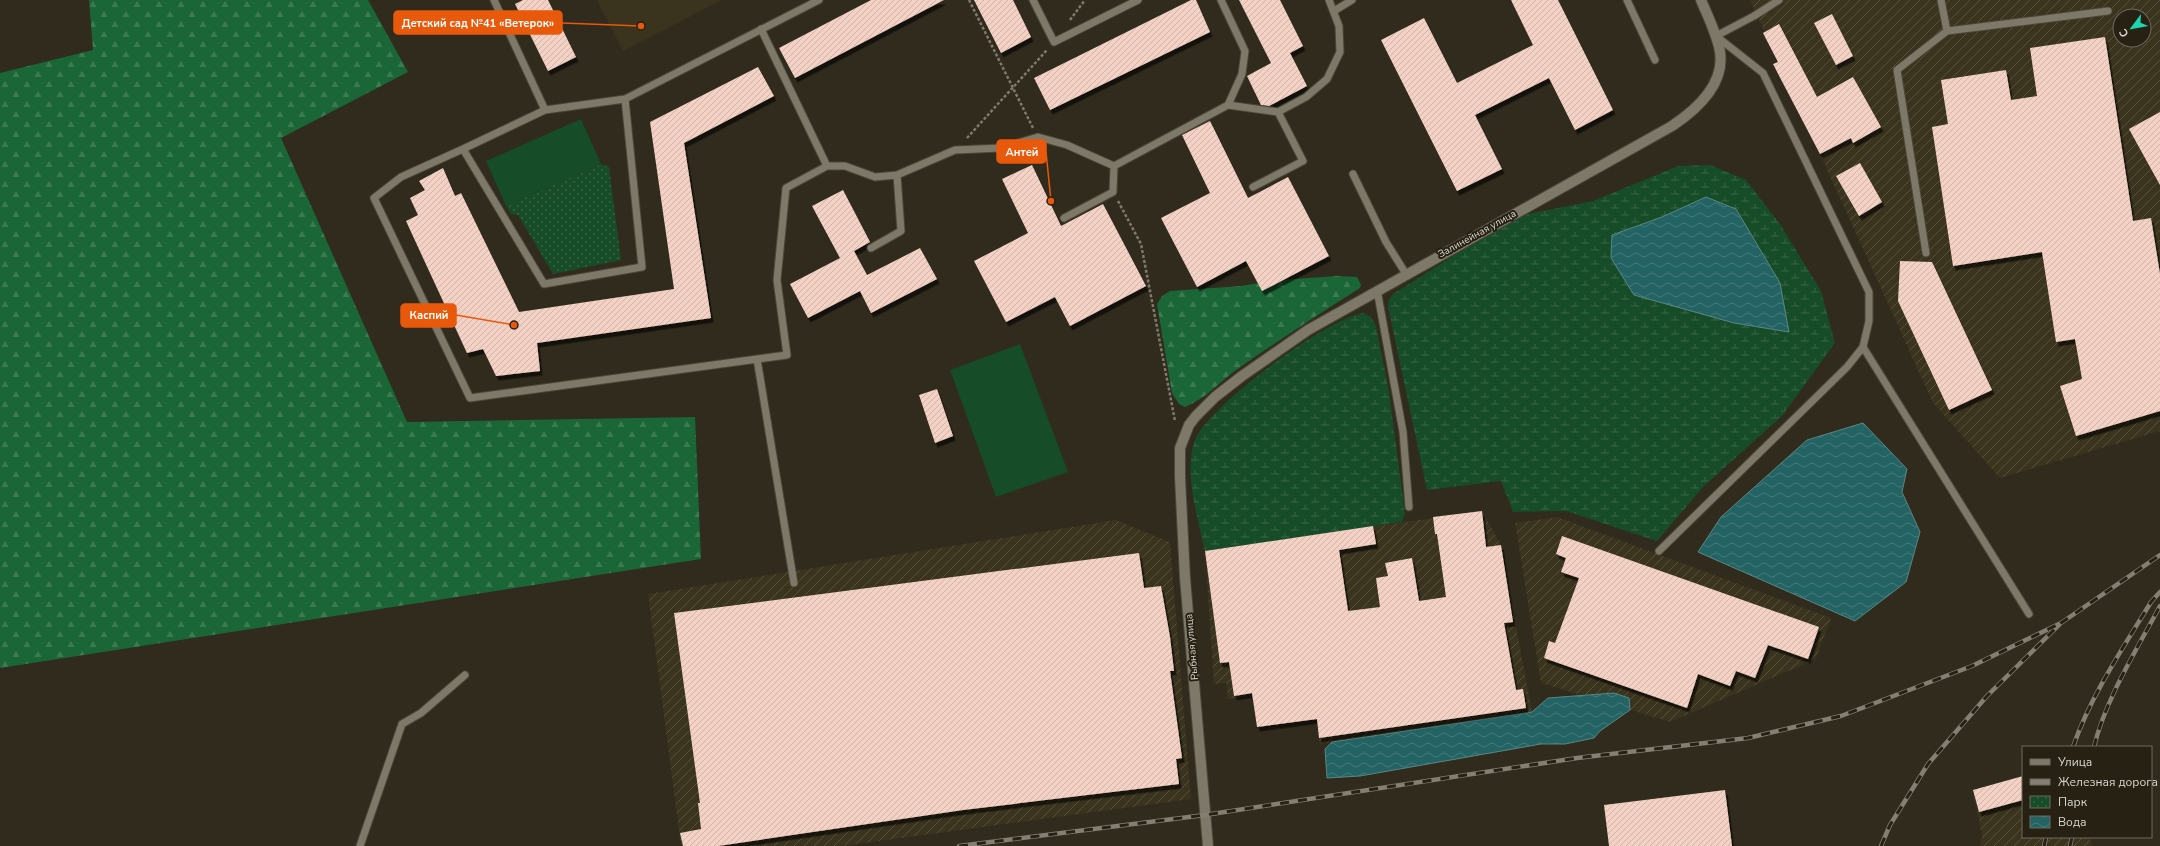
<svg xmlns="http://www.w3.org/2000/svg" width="2160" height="846" font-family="'Nunito Sans',sans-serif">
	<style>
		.built { fill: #3a331d }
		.industrial { fill: url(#industrial-furrows); fill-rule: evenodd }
		.forest { fill: url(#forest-firs) }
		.wetland { fill: url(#wetland-marsh) }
		.park { fill: url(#park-dots) }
		.garden { fill: #164c28 }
		.water { fill: url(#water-waves); stroke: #5b8684 }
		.building { fill: url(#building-hatch); filter: url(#shadow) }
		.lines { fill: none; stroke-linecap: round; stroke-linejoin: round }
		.service-casing { stroke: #4a473a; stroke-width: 9 }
		.minor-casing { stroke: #4a473a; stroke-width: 12 }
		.path { stroke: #7e7a6e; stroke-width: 2.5; stroke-dasharray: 3 2; stroke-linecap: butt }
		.service { stroke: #7d7867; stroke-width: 7 }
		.minor { stroke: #7d7867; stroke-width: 10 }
		.rail-casing { stroke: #837f73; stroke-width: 4.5 }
		.rail { stroke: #262113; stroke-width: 3; stroke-dasharray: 9; stroke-linecap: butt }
		.labels { text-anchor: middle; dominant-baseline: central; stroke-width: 4; stroke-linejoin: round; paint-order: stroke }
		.street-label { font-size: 10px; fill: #dad7ce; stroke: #262113 }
		.leader { fill: none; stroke: #e8590c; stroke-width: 1.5 }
		.callout-dot { fill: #e8590c; stroke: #262113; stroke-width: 1.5 }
		.callout { fill: #e8590c; stroke: #e8590c; stroke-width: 1.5 }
		.callout-label { font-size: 11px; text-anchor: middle; font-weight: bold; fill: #fff }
	</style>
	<defs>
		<pattern id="industrial-furrows" width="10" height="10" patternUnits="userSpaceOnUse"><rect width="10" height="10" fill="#3a331d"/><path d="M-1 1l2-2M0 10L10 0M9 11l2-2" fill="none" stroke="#56503d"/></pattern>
		<pattern id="forest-firs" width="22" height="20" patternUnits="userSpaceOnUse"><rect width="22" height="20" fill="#1b6636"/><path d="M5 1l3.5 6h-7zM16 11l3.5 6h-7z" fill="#3c7b52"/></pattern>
		<pattern id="wetland-marsh" width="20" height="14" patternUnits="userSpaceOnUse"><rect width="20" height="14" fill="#164c28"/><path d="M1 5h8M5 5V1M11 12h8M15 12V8" fill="none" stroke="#376546"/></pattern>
		<pattern id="park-dots" width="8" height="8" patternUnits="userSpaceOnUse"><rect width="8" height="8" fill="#164c28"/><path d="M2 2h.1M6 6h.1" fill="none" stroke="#376546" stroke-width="1.8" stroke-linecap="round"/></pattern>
		<pattern id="water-waves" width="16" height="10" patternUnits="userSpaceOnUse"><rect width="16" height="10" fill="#246364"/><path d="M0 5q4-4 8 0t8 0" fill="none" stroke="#437979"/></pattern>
		<pattern id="building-hatch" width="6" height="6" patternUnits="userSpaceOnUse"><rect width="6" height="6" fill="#f3d1c4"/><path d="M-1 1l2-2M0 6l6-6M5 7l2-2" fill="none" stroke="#cfb4a9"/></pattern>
		<filter id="shadow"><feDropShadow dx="2.5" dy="4.5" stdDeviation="0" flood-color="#0009"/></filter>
	</defs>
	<rect width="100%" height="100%" fill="#302b1c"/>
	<path class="built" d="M 597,0 L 722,0 L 623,51 Z"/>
	<path class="industrial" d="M 1750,0 L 2160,0 L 2160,431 L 2000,478 L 1933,403 ZM 2120,16 L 2144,16 L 2144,40 L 2120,40 Z
		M 1482,511 L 1501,545 L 1532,712 L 1320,744 L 1312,687 L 1228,699 L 1226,683 L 1214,684 L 1205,551 Z
		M 1557,517 L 1831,618 L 1816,659 L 1670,722 L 1541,683 L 1515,523 Z
		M 1116,520 L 1170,542 L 1191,799 L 842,846 L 681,846 L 648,594 Z
		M 2023,776 L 2023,837 L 2088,837 L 2093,846 L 1980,846 L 1982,836 L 1973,790 Z"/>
	<path class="forest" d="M 89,0 L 368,0 L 408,72 L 281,138 L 407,422 L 695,417 L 701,559 L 0,668 L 0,73 L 93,50 Z
		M 1338,276 L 1357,277 L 1361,285 L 1360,288 C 1319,314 1279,340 1239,368 C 1220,381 1207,398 1185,407 L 1179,404 L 1172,393 L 1157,304 L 1162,296 L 1170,291 L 1241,286 L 1279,280 Z"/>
	<path class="wetland" d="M 1710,165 L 1746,180 L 1780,224 L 1821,291 L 1835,343 L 1782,416 L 1704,486 L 1657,541 L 1566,511 L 1513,512 L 1501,481 L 1427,490 L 1388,307 L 1389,299 L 1393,294 L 1464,249 L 1528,214 L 1593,201 L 1678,166 Z
		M 1363,313 L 1371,317 L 1376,326 L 1389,392 L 1405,514 L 1402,522 L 1205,551 C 1198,519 1183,471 1195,440 C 1208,406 1328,318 1363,313 Z"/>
	<path class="park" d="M 601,164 L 609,167 L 621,260 L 553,274 L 518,215 L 511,214 L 506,206 Z"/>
	<path class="garden" d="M 581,119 L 601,164 L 506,206 L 486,161 Z
		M 1020,344 L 1068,472 L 996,497 L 950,370 Z"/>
	<path class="water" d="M 1706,197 L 1736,209 L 1780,283 L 1789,332 L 1734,323 L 1634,295 L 1611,258 L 1612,235 L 1662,217 Z
		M 1863,423 L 1907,469 L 1902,492 L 1920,532 L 1906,582 L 1855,621 L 1698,552 L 1721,517 L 1807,440 Z
		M 1614,693 L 1629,698 L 1630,710 L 1600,731 L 1594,738 L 1565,744 L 1541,744 L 1360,776 L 1327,778 L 1325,749 L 1332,742 L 1532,712 L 1548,698 Z"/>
	<path class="building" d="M 523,0 L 548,0 L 576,57 L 548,71 L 515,4 Z
		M 871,0 L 944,0 L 795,78 L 779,48 Z
		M 974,0 L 1013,0 L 1031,37 L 1001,53 Z
		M 1191,0 L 1196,0 L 1210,32 L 1050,110 L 1034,78 Z
		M 1239,0 L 1280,0 L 1303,46 L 1290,53 L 1307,86 L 1269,106 L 1261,105 L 1247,76 L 1271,63 Z
		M 1511,0 L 1558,0 L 1613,110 L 1575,130 L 1549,78 L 1475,115 L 1502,169 L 1457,191 L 1381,40 L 1424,18 L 1457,83 L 1533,45 Z
		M 1832,14 L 1853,56 L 1836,65 L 1814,23 Z
		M 1779,24 L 1817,97 L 1853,77 L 1881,127 L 1853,143 L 1851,138 L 1820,154 L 1773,64 L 1778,62 L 1763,33 Z
		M 2105,37 L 2133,221 L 2151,218 L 2160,274 L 2160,411 L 2076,436 L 2060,386 L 2082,379 L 2075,339 L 2056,342 L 2042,252 L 1953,266 L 1932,127 L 1948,124 L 1941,80 L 2006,70 L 2011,100 L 2037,96 L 2030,48 Z
		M 758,67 L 774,96 L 684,143 L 711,318 L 537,343 L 540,371 L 496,376 L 483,349 L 467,353 L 406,221 L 418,215 L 410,198 L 425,190 L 419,181 L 443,168 L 455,196 L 461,193 L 519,312 L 674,289 L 650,122 Z
		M 2160,112 L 2160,185 L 2129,129 Z
		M 1210,121 L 1248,198 L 1288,177 L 1329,256 L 1262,291 L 1246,261 L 1197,287 L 1161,218 L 1210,193 L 1182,135 Z
		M 1860,163 L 1882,202 L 1859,216 L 1836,176 Z
		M 1032,165 L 1061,226 L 1103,204 L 1146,286 L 1070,326 L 1055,297 L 1006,322 L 974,261 L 1028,233 L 1002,179 Z
		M 843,190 L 870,242 L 854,251 L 867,275 L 920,248 L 937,279 L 871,313 L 860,291 L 808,318 L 790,284 L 840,258 L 812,206 Z
		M 1900,261 L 1932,262 L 1992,390 L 1949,410 L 1898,301 Z
		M 937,389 L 953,436 L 935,443 L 919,395 Z
		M 1482,511 L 1486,547 L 1501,545 L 1513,622 L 1504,623 L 1516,690 L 1523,689 L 1526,708 L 1319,738 L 1317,719 L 1257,727 L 1252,693 L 1234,696 L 1229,662 L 1220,663 L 1205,551 L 1373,526 L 1376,544 L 1339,550 L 1348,611 L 1380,607 L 1376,578 L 1388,576 L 1385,563 L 1412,558 L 1419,601 L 1446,597 L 1437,534 L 1435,534 L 1433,517 Z
		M 1562,536 L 1819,627 L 1808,659 L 1768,645 L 1755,678 L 1736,671 L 1730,686 L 1698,674 L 1687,708 L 1544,658 L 1549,641 L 1555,643 L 1579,578 L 1561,572 L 1566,558 L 1556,554 Z
		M 1139,553 L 1144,588 L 1161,586 L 1170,637 L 1174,671 L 1170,671 L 1182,758 L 1176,759 L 1179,784 L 963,810 L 718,846 L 683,846 L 680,833 L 701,829 L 698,803 L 700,803 L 674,613 Z
		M 2023,776 L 2023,800 L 1979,812 L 1973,790 Z
		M 1725,790 L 1732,846 L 1609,846 L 1604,805 Z"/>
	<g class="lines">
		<defs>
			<path id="service" d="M 494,0 L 545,110 L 625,99 L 819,0
				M 1033,0 L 1054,42 L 1138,0
				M 1221,0 L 1245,51 L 1242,74 L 1228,105
				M 1627,0 L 1655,60
				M 1941,0 L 1947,31 L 2108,11
				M 1334,11 L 1352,0
				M 761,29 L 827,166
				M 545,110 L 463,149 L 544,284 L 642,267 L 625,99
				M 463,149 L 401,177 L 374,198 L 470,398 L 787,355 L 777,280 L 786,188 L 827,166 L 845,166 L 875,177 L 897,175 L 955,150 L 1001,148 L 1038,137 L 1067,145 L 1114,166 L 1228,105 L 1278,112 L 1306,97 L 1327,79 L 1340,52 L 1339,26 L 1329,0
				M 1353,174 L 1386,242 L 1406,274
				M 1253,187 L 1303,161 L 1278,112
				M 1064,218 L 1113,192 L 1114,166
				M 871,248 L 901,231 L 897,175
				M 1926,253 L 1897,70 L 1947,31
				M 1377,290 L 1403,432 L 1409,507
				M 1863,347 L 2029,614
				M 757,359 L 794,583
				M 1659,551 L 1847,367 L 1863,347 L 1869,321 L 1869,292 L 1763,73 L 1716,36 L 1754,16 L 1779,0
				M 360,846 L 402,724 L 421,713 L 465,675"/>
			<path id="minor" d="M 1208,846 L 1185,578 L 1180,477 L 1180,448 L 1189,425 L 1196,416 L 1215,397 L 1242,376 L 1308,330 L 1672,126 C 1696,110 1725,85 1720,52 C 1717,34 1708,17 1701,0"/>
		</defs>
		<use href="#service" class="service-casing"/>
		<use href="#minor" class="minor-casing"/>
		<path class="path" d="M 969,0 L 1033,128
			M 1070,20 L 1085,0
			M 967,138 L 1047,50
			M 1118,201 L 1141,244 L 1175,421"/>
		<use href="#service" class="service"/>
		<use href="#minor" class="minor"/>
		<defs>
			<path id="rail" d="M 2073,747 C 2091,695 2123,648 2151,602 L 2160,592
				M 2094,747 C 2105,700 2137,649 2160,606
				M 959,846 L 1205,815 L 1577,758 L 1748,738 L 1841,716 L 1972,666 L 2061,623
				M 1881,846 L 1890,825 L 1928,764 L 1987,696 L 2061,623 L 2160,555
				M 2044,846 L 2046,837
				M 2070,846 L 2072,837"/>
		</defs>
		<use href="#rail" class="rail-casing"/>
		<use href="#rail" class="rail"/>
	</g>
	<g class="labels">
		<g class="street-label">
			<text transform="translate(1477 234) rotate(-29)">Залинейная улица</text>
			<text transform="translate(1192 647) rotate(-95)">Рыбная улица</text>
		</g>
	</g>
	<path class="leader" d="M641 26L562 23M1051 201L1046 152M514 325L456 315"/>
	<g class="callout-dot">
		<circle cx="641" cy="26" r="4"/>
		<circle cx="1051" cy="201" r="4"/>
		<circle cx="514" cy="325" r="4"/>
	</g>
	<g class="callout">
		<rect x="394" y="11" width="168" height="23" rx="4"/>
		<rect x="997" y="140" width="49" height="23" rx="4"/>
		<rect x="401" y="304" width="55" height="23" rx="4"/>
	</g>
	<g class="callout-label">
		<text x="478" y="27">Детский сад №41 «Ветерок»</text>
		<text x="1022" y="156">Антей</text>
		<text x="429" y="319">Каспий</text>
	</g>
	<rect x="2022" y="746" width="130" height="92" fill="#262113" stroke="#6e6a5e"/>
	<rect x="2030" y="759" width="20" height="6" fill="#7d7867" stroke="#6e6a5e"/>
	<text x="2058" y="766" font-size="12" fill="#dad7ce">Улица</text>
	<rect x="2030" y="779" width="20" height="6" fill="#837f73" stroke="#6e6a5e"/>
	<text x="2058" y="786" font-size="12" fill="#dad7ce">Железная дорога</text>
	<rect x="2030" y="796" width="20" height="12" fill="url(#park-dots)" stroke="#6e6a5e"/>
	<text x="2058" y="806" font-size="12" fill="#dad7ce">Парк</text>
	<rect x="2030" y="816" width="20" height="12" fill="url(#water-waves)" stroke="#6e6a5e"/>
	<text x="2058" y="826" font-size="12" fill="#dad7ce">Вода</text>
	<g transform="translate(2132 28) rotate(238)"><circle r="19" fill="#262113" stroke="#6e6a5e"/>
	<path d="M0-3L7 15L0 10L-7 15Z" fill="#1ed5b0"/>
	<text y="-6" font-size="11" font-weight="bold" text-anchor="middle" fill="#dad7ce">С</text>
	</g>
</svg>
